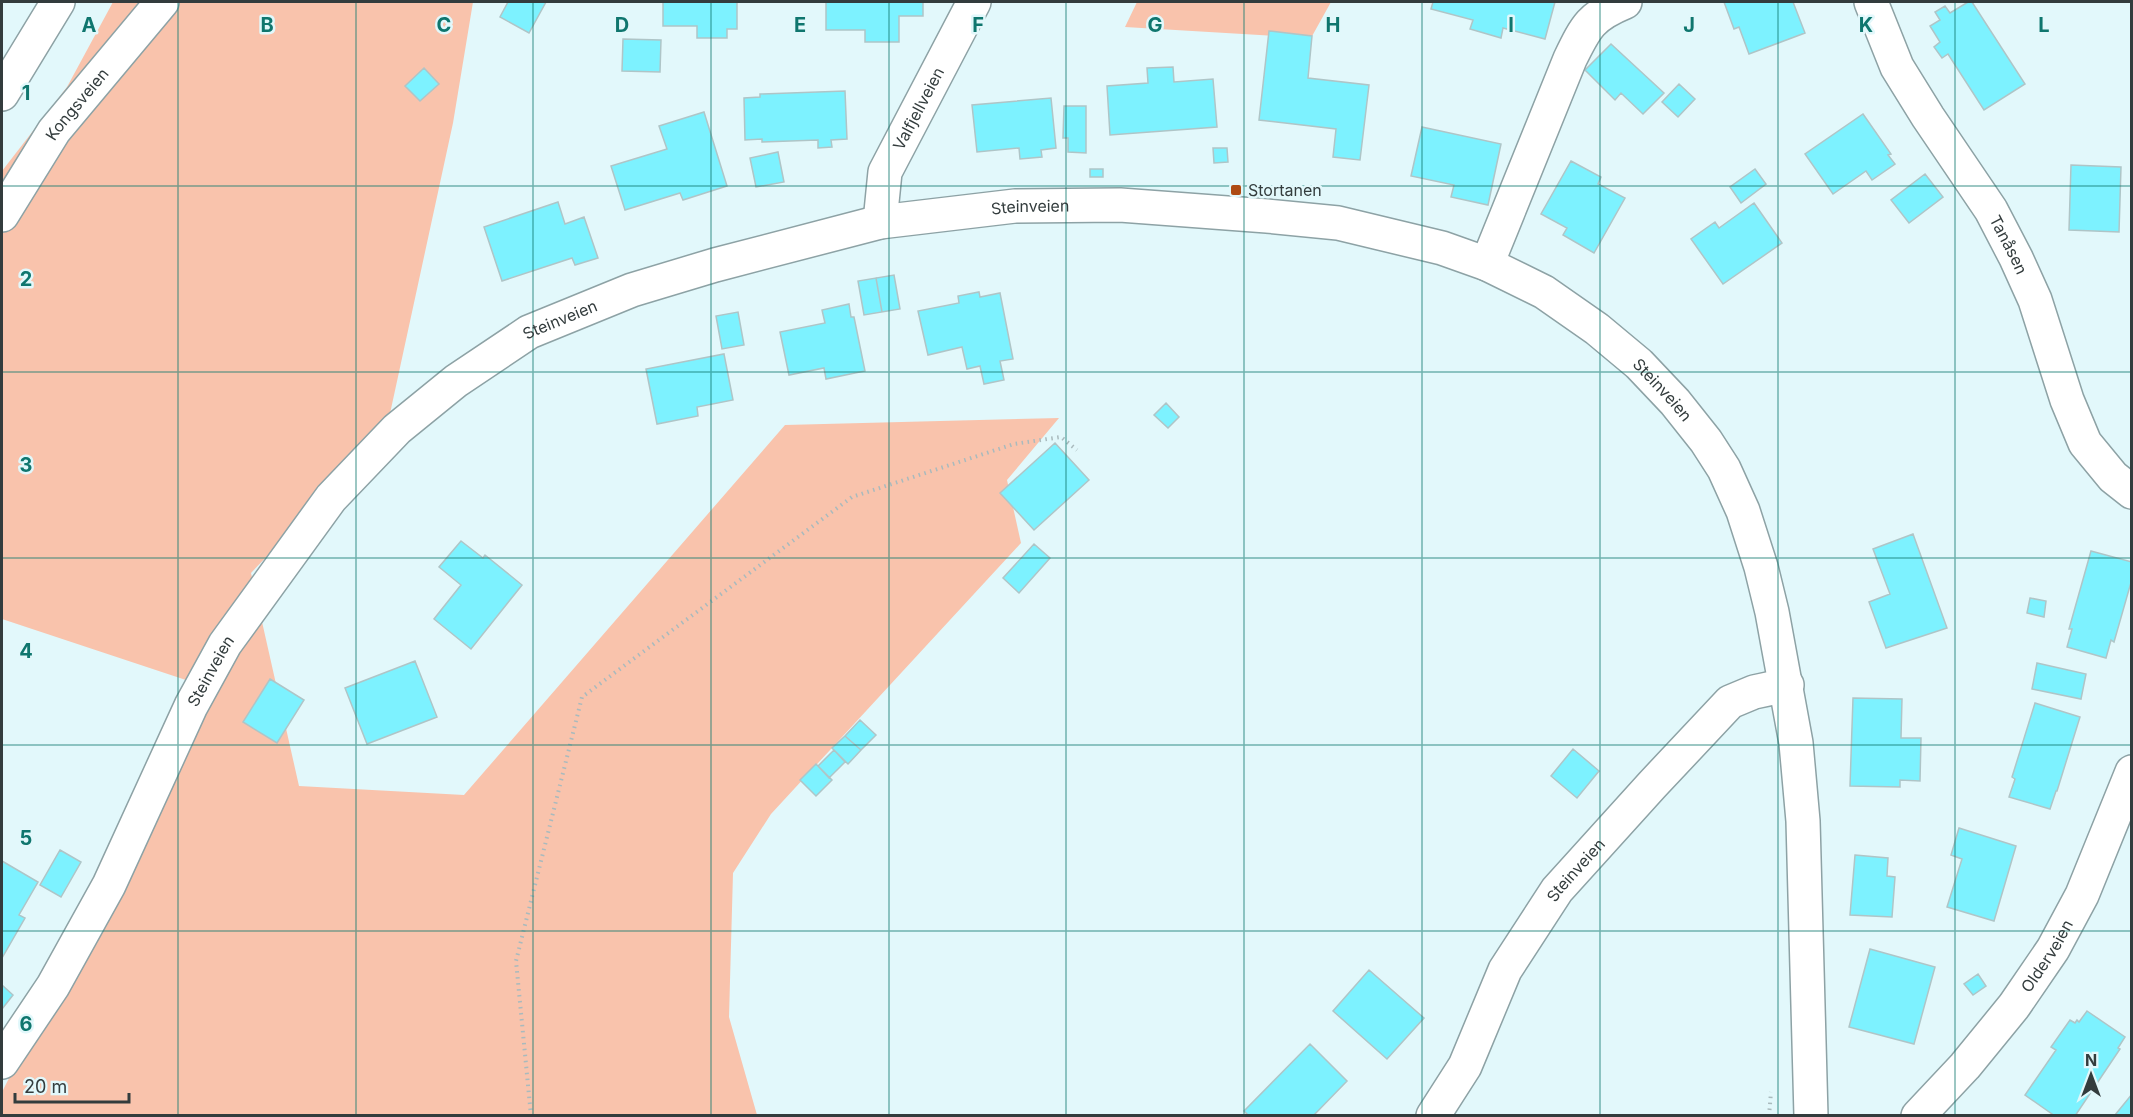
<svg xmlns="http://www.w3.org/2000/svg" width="2133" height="1117" font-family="Inter,sans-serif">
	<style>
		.green { fill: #f9c3ac }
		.building { fill: #7df2ff; stroke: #afc5c7; stroke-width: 1.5 }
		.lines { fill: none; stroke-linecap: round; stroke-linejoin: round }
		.minor-casing { stroke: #8da2a5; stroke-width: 36 }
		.major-casing { stroke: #8da2a5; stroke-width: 36 }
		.path { stroke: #a9babd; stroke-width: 4; stroke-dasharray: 1.5 4.5; stroke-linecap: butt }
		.minor { stroke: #fff; stroke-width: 33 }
		.major { stroke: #fff; stroke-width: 33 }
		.grid { fill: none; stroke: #0f766e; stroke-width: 1.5; stroke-opacity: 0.55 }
		.poi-dot { fill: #ae4b14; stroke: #e2f8fb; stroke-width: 2 }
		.labels { text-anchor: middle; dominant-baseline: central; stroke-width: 5; stroke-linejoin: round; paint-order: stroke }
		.street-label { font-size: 16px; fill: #333c3d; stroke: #e2f8fb }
		.poi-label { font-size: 16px; fill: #333c3d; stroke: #e2f8fb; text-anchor: start }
		.grid-label { font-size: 20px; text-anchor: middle; font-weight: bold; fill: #0f766e; stroke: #e2f8fb; stroke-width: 5; stroke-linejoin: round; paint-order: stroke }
	</style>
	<rect width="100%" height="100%" fill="#e2f8fb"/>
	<path class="green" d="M 113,2 L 473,2 L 453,123 L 386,432 L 251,573 L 299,786 L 464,795 L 785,425 L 1059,418 L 1007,480 L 1021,543 L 771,814 L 733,873 L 729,1017 L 757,1115 L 2,1116 L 2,1092 L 207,687 L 2,619 L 2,171 L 67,87 Z
		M 1137,2 L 1331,2 L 1311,38 L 1125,27 Z"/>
	<path class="building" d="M 508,2 L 546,2 L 529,33 L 500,17 Z
		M 663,2 L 737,2 L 737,29 L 727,29 L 727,38 L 697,38 L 697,26 L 663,26 Z
		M 826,2 L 923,2 L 923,16 L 899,16 L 899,42 L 865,42 L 865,30 L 826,30 Z
		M 1433,2 L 1555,2 L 1545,39 L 1503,28 L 1501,38 L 1470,29 L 1473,20 L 1431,9 Z
		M 1724,2 L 1793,2 L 1805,33 L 1749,54 L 1739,27 L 1734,29 Z
		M 1968,2 L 1972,2 L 2025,84 L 1984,110 L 1948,54 L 1942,58 L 1934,47 L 1940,42 L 1930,26 L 1940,20 L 1935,12 L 1945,6 L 1950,13 Z
		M 1269,31 L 1312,36 L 1308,78 L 1369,85 L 1360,160 L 1333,157 L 1336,129 L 1259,120 Z
		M 623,39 L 661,40 L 660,72 L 622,71 Z
		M 1611,44 L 1664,93 L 1643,114 L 1621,93 L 1615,100 L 1585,70 Z
		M 1173,67 L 1174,82 L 1213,79 L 1217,127 L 1110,135 L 1107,86 L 1148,83 L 1147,68 Z
		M 424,68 L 439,84 L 420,101 L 405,86 Z
		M 1679,84 L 1695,99 L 1678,117 L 1662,102 Z
		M 845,91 L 847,139 L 831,140 L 832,147 L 818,148 L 818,140 L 762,142 L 762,139 L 745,140 L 744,98 L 760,97 L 760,94 Z
		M 1051,98 L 1056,148 L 1041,150 L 1042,157 L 1020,159 L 1019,148 L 977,152 L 972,105 Z
		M 1064,106 L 1086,106 L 1086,153 L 1068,152 L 1068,138 L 1063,138 Z
		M 704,112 L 727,186 L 683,200 L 680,193 L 625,210 L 611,166 L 667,149 L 659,126 Z
		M 1863,114 L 1891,154 L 1888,155 L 1895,164 L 1872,180 L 1866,171 L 1833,194 L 1805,154 Z
		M 1422,127 L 1501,144 L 1488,205 L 1451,197 L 1454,185 L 1411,176 Z
		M 1213,148 L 1227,148 L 1228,162 L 1214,163 Z
		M 778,152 L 784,182 L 756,187 L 750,158 Z
		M 1571,161 L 1601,177 L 1598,184 L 1625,198 L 1594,253 L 1563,235 L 1567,228 L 1541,214 Z
		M 2071,165 L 2121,167 L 2119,232 L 2069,230 Z
		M 1090,169 L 1103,169 L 1103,177 L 1090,177 Z
		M 1755,169 L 1766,184 L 1741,203 L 1730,187 Z
		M 1925,174 L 1943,197 L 1909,223 L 1891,200 Z
		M 558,202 L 565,224 L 584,217 L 598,258 L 575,265 L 572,258 L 502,281 L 484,227 Z
		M 1754,203 L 1782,243 L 1723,284 L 1691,239 L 1715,222 L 1719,228 Z
		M 894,275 L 900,309 L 882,312 L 876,278 Z
		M 876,278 L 882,312 L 864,315 L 858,281 Z
		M 979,292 L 980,297 L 1000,293 L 1013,359 L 1000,361 L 1004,380 L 984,384 L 980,366 L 967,369 L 962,347 L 928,355 L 918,311 L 959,303 L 958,296 Z
		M 849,304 L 851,317 L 854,317 L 865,371 L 826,379 L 824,368 L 789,375 L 780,332 L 825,323 L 822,310 Z
		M 738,312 L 744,345 L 722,349 L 716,316 Z
		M 724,354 L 733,400 L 697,407 L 698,416 L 657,424 L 646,369 Z
		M 1166,403 L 1179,417 L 1168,428 L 1154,415 Z
		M 1055,443 L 1089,480 L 1034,530 L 1000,493 Z
		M 1913,534 L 1947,628 L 1886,648 L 1869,602 L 1890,594 L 1873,549 Z
		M 461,541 L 483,558 L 485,555 L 522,585 L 471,649 L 434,619 L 461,585 L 439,567 Z
		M 1034,544 L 1050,558 L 1019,593 L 1003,578 Z
		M 2091,551 L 2132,562 L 2132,579 L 2114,642 L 2111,640 L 2106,658 L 2067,647 L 2072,629 L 2069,629 Z
		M 2030,598 L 2046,601 L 2044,617 L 2027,613 Z
		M 415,661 L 437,717 L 367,744 L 345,688 Z
		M 2037,663 L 2086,674 L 2081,699 L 2032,689 Z
		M 270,679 L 304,700 L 277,743 L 243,722 Z
		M 1853,698 L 1902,699 L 1901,738 L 1921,738 L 1920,781 L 1900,780 L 1900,787 L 1850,786 Z
		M 2035,703 L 2080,717 L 2057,791 L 2056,791 L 2050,809 L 2009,797 L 2015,779 L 2012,777 Z
		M 860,720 L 876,735 L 861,750 L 845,736 Z
		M 845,736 L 861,750 L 848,764 L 832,748 Z
		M 1573,749 L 1599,771 L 1577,798 L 1551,776 Z
		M 834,750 L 845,762 L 829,778 L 818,766 Z
		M 816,764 L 832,780 L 816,796 L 800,780 Z
		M 1959,828 L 2016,846 L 1994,921 L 1947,907 L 1962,859 L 1951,855 Z
		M 60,850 L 81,862 L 61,897 L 40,885 Z
		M 1855,855 L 1888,858 L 1887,876 L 1895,877 L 1892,917 L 1850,915 Z
		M 2,861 L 38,882 L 19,915 L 25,918 L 2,958 Z
		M 1870,949 L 1935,967 L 1914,1044 L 1849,1027 Z
		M 1369,970 L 1424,1018 L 1387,1059 L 1333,1011 Z
		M 1978,974 L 1986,986 L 1973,995 L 1964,984 Z
		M 2,985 L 13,995 L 2,1009 Z
		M 2087,1011 L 2125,1037 L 2118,1048 L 2120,1049 L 2075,1116 L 2055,1116 L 2025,1095 L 2056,1050 L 2051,1047 L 2070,1020 L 2075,1023 L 2077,1020 L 2079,1022 Z
		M 1310,1044 L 1347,1081 L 1313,1116 L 1249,1116 L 1244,1111 Z
		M 2132,1094 L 2132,1116 L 2116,1116 L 2115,1115 Z"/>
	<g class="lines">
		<defs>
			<g id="minor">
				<path id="s1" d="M 1871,2 L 1897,67 L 1928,117 L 1991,210 L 2016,258 L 2035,300 L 2067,400 L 2085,443 L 2113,477 L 2132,492"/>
				<path id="s2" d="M 2,215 L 54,131 L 162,2"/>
				<path id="s3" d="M 880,222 L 885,172 L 974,2"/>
				<path d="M 1487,264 L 1570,59 C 1586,26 1591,16 1625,2"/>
				<path id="s4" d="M 2,1062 L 53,986 L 109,885 L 191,706 L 225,644 L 331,498 L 397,429 L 456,381 L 529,332 L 632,290 L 715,265 L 880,222 L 1015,206 L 1120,205 L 1267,216 L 1338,223 L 1442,248 L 1487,264 L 1544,292 L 1597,329 L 1639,364 L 1675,402 L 1706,441 L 1724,469 L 1743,511 L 1761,567 L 1772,612 L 1796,743 L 1803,821 L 1811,1116"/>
				<path id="s5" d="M 1433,1116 L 1465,1066 L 1505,970 L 1557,890 L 1652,785 L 1730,702 L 1754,692 L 1787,685"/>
				<path id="s6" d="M 1918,1116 L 1965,1066 L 2014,1006 L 2053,949 L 2082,895 L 2132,772"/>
			</g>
			<path id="major" d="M 2,94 L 58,2"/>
		</defs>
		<use href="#minor" class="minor-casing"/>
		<use href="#major" class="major-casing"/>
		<path class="path" d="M 531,1116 L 516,961 L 582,697 L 852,497 L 1014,444 L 1061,437 L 1077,450
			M 1769,1116 L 1771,1092"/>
		<use href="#minor" class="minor"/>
		<use href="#major" class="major"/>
	</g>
	<path class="grid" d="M 178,2 L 178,1116M 356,2 L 356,1116M 533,2 L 533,1116M 711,2 L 711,1116M 889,2 L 889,1116M 1066,2 L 1066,1116M 1244,2 L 1244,1116M 1422,2 L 1422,1116M 1600,2 L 1600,1116M 1778,2 L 1778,1116M 1955,2 L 1955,1116M 2,186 L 2132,186M 2,372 L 2132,372M 2,558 L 2132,558M 2,745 L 2132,745M 2,931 L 2132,931"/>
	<rect class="poi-dot" x="1230" y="184" width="12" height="12" rx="3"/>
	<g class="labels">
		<g class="street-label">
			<text stroke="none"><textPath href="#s2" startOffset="134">Kongsveien</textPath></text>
			<text stroke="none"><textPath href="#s3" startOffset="122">Valfjellveien</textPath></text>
			<text stroke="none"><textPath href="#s4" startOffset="1434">Steinveien</textPath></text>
			<text stroke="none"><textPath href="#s1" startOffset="280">Tanåsen</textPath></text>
			<text stroke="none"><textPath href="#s4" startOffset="948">Steinveien</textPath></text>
			<text stroke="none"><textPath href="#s4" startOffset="2115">Steinveien</textPath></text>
			<text stroke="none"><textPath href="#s4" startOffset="444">Steinveien</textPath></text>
			<text stroke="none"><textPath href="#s5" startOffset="286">Steinveien</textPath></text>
			<text stroke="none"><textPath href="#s6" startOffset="206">Olderveien</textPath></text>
		</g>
		<g class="poi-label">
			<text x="1248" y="190">Stortanen</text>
		</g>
	</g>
	<g class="grid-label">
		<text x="89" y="32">A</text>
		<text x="267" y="32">B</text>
		<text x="444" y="32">C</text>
		<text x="622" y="32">D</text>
		<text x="800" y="32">E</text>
		<text x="978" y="32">F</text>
		<text x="1155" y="32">G</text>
		<text x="1333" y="32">H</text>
		<text x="1511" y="32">I</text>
		<text x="1689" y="32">J</text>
		<text x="1866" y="32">K</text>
		<text x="2044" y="32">L</text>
		<text x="26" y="100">1</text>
		<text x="26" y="286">2</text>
		<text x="26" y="472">3</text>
		<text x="26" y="658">4</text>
		<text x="26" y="845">5</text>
		<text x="26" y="1031">6</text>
	</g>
	<rect width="2133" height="1117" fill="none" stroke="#333c3d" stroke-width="6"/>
	<g transform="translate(2091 1075)" stroke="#e2f8fb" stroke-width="4.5" paint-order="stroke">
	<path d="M0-4.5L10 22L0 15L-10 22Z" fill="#333c3d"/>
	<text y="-9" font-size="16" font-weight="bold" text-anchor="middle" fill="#333c3d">N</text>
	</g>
	<path d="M15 1093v9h114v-9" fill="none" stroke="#333c3d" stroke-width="3"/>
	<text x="24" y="1093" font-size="18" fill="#333c3d" stroke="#e2f8fb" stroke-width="4.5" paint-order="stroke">20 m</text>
</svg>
